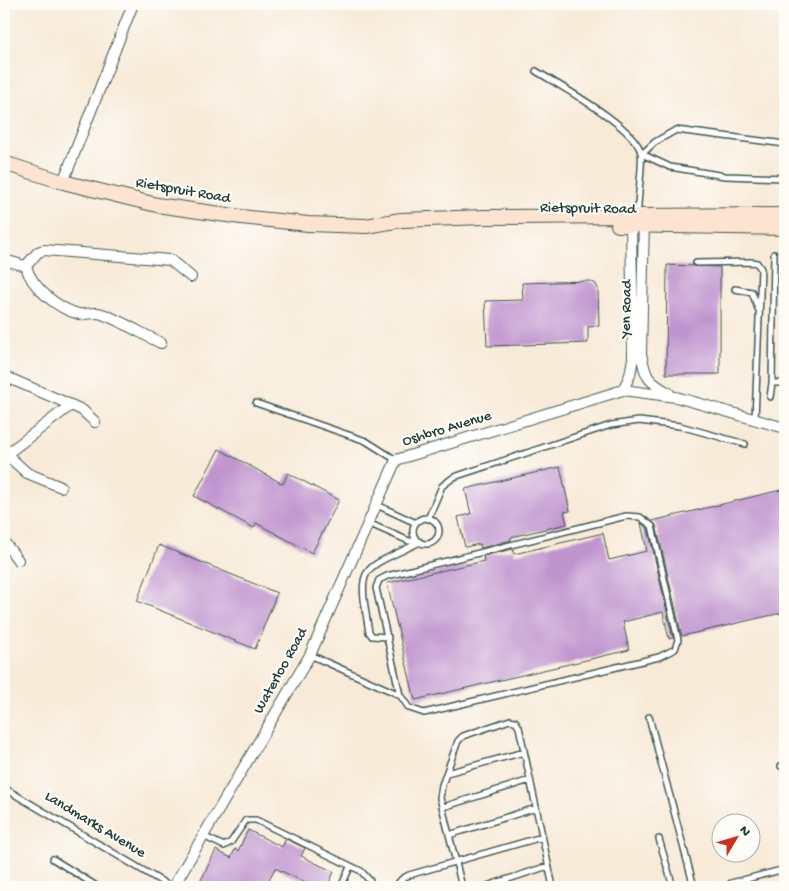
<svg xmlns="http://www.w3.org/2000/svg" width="789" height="891" font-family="'Gochi Hand',sans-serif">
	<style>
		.building { fill: #c094cf }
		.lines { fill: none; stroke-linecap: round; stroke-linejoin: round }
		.lane-casing { stroke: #40574d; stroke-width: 8 }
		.street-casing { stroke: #40574d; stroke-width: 12 }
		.secondary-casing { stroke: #40574d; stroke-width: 16 }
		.lane { stroke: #fff; stroke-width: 5 }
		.street { stroke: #fff; stroke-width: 10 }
		.secondary { stroke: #fde4d0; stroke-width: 14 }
		.labels { text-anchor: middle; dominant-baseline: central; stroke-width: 4.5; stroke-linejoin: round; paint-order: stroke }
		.street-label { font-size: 15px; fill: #1f3d34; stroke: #fdfcf7 }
	</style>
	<rect width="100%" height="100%" fill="#fdfcf7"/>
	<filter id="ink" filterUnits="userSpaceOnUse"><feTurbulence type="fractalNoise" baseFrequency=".02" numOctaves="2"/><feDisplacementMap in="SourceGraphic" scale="10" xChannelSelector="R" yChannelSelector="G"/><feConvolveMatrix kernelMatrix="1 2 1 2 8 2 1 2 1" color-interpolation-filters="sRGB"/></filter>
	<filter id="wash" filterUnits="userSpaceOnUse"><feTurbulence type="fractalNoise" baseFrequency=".0096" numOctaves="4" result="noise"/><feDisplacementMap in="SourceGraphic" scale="20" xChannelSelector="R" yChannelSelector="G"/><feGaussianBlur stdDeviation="1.12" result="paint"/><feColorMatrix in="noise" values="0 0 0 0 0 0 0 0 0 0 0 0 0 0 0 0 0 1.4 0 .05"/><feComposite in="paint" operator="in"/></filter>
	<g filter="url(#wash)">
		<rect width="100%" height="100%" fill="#f8ead8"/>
		<g id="blocks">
			<path class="building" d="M 667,265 L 720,267 L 720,374 L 666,374 Z
				M 590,281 L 596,284 L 598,289 L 599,326 L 588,327 L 588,343 L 487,346 L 485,301 L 523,300 L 522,283 Z
				M 219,449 L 283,484 L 288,473 L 339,500 L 312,553 L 256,523 L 254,528 L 194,496 Z
				M 560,467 L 570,511 L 564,512 L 567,524 L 511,537 L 511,540 L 481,548 L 480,544 L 465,547 L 458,517 L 471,514 L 465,489 Z
				M 785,489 L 785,612 L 682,636 L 656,525 L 652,521 Z
				M 641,523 L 648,529 L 673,638 L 669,639 L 663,612 L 623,622 L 629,650 L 415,700 L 387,583 L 484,561 L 483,556 L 513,549 L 514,554 L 603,533 L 609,560 L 647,551 Z
				M 159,545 L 277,593 L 255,649 L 137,601 Z
				M 248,830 L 282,847 L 286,839 L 305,848 L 301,856 L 334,872 L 327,887 L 315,887 L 275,868 L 265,887 L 205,887 L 199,884 L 216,850 L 231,858 L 235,849 L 238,851 Z"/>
		</g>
	</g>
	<g filter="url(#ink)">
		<use href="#blocks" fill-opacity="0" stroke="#40574d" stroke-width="1"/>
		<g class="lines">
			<defs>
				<path id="lane" d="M 536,71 C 560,86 636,127 641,153 C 643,161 638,195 638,207 L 634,213
					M 785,144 L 676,130 L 655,142 L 642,154 L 670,167 L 725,176 L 785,178
					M 696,263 L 752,262 L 757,263 L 761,269 L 755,419
					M 735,289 L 752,292 L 758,309
					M 772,383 L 774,254
					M 770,397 L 772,383 L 785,383
					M 256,403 L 366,441 L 396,460
					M 377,505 L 416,523
					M413 531a13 13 0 1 1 26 0a13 13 0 1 1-26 0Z
					M 428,519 L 442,486 L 454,477 L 611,425 L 639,421 L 680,426 L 745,444
					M 368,523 L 409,541 L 417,541
					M 388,637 L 372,636 L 369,632 C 357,562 360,572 420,542
					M 310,655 L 400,695 L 409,708 L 424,713 L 659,657 L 675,649 L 678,640 L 652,526 L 640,517 L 626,516 L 387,576 L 379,580 L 376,588 L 400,695
					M 649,717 L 694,887
					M 781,766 L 785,766
					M 447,773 L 524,752
					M 4,788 L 171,887
					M 443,807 L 530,780
					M 449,835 L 536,808
					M 203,836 L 224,846 L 231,842 L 246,820 L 256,820 L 361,871 L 370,881 L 370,887
					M 659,839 L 673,887
					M 53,859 L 98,887
					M 731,883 L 785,869
					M 341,887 L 350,867
					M 395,887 L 402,879 L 409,875 L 542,837
					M 462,887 L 440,798 L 442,785 L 458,741 L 463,736 L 510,720 L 515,721 L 519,727 L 553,887
					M 484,887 L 548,866"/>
				<path id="street" d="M 63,182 L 133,4
					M 644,220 L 641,354 C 646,378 647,381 669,393
					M 4,260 L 26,266
					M 161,343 C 142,334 122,321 102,314 C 95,311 87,315 79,314 C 58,309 31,287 26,266 L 38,252 L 44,250 L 170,260 L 191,277
					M 4,376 L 71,405 L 4,456
					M 623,390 L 630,375 L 633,358 L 631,220
					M 71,405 L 82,410 L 95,422
					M 6,454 L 27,473 L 61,487
					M 4,542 L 18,560
					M 173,887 L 310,655 L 396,460 L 623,390 L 676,397 L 785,428"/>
				<path id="secondary" d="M 4,163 L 63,182 L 157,205 L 241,217 L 308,224 L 366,226 L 401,220 L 484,217 L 785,215
					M 618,225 L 785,228"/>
			</defs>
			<use href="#lane" class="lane-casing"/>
			<use href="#street" class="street-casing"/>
			<use href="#secondary" class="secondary-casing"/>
			<use href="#lane" class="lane"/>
			<use href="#street" class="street"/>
			<use href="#secondary" class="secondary"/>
		</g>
	</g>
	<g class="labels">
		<g class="street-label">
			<text transform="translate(183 191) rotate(10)">Rietspruit Road</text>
			<text transform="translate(588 209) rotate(1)">Rietspruit Road</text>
			<text transform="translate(627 309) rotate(-89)">Yen Road</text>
			<text transform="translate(447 429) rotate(-17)">Oshbro Avenue</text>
			<text transform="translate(281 671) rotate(-61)">Waterloo Road</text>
			<text transform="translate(95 825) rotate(31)">Landmarks Avenue</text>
		</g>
	</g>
	<rect width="789" height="891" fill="none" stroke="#fdfcf7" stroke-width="20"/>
	<g transform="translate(736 838) rotate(52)"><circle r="24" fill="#fdfcf7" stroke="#a4b0a9"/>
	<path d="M0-4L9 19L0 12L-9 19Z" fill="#c8321e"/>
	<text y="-8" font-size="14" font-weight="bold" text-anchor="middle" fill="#1f3d34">N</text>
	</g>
</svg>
